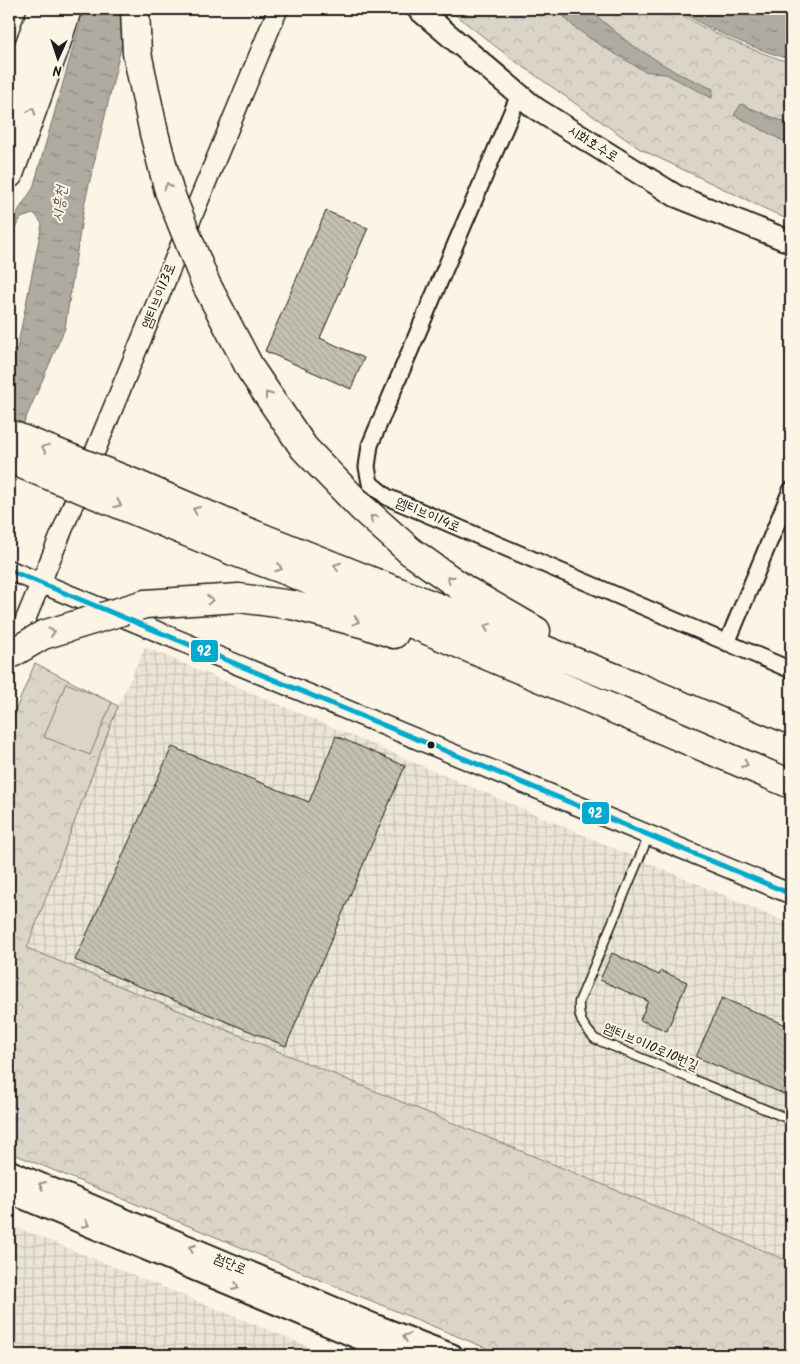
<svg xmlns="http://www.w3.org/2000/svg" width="800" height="1364" font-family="Kalam,'Poor Story',sans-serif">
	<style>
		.industrial { fill: url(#industrial-grid) }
		.park { fill: url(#park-crowns); stroke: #7c7872 }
		.garden { fill: #dbd5c8; stroke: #7c7872 }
		.water { fill: url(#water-ripples); stroke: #75726c }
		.building { fill: url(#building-back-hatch); stroke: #1c1c1c }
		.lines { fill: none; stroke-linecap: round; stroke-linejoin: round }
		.service-casing { stroke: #1c1c1c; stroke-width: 11 }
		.minor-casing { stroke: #1c1c1c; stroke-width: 19 }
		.tertiary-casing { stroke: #1c1c1c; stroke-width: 22 }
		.secondary-casing { stroke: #1c1c1c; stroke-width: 25 }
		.motorway-casing { stroke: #1c1c1c; stroke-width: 31 }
		.service { stroke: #fcf5e5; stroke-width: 8 }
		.minor { stroke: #fcf5e5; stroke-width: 15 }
		.tertiary { stroke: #fcf5e5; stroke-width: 19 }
		.secondary { stroke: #fcf5e5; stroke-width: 21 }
		.motorway { stroke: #fcf5e5; stroke-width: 28 }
		.motorway-bridge-casing { stroke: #1c1c1c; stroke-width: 31; stroke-linecap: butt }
		.motorway-bridge { stroke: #fcf5e5; stroke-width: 28 }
		.bus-1-casing { stroke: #fcf5e5; stroke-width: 9 }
		.bus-1 { stroke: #00a9ce; stroke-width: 5 }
		.oneway { stroke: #97938b }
		.bus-dot { fill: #1c1c1c; stroke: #fcf5e5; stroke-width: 2 }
		.labels { text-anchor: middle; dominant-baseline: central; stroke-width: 4; stroke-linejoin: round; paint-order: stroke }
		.street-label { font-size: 14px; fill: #1c1c1c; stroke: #fcf5e5 }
		.water-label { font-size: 15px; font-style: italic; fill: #575551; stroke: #fcf5e5 }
		.line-badge { stroke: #fcf5e5; stroke-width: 2 }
		.badge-label { font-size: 14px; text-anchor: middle; font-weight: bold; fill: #fff }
	</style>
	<defs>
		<pattern id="industrial-grid" width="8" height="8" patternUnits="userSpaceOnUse" patternTransform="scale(1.25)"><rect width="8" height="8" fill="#ebe5d6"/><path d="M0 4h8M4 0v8" fill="none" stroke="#c9c4b7"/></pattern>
		<pattern id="park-crowns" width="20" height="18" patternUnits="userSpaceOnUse" patternTransform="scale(1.25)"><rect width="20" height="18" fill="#dbd5c8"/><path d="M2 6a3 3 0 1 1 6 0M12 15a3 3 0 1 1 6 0" fill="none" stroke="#bbb6ab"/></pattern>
		<pattern id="water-ripples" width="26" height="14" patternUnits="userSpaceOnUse" patternTransform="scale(1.25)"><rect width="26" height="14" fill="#b0aba1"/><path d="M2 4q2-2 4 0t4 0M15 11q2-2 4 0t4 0" fill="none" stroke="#8e8a82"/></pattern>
		<pattern id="building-back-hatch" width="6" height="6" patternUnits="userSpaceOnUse" patternTransform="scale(1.25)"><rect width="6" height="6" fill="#c4c0b3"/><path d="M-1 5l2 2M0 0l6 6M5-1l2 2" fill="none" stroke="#a8a499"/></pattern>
	</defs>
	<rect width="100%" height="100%" fill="#fcf5e5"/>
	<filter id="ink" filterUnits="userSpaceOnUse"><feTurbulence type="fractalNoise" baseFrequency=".02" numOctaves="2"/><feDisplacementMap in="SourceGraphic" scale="10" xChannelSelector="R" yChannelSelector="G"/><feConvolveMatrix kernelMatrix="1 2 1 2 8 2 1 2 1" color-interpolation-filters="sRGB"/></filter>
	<g filter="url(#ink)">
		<path class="industrial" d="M 145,647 L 791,924 L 791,1262 L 27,948 L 118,706 Z
			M 9,1224 L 329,1355 L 9,1355 Z"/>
		<path class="park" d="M 448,9 L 675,9 C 704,32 755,51 791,63 L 791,221 L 640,149 L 508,56 Z
			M 35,663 L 118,706 L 27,948 L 791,1262 L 791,1355 L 503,1355 L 9,1152 L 9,726 Z"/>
		<path class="garden" d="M 66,683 L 112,702 L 90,755 L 44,737 Z"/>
		<path class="water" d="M 84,9 L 135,9 L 126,26 L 84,206 L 65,328 L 9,457 L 9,350 L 17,349 L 42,224 L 36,215 L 33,214 L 21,218 L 9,238 L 9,225 L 33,188 Z
			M 557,9 L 588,9 L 629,43 L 677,73 L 713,89 L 712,98 L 666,74 L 644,71 L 597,43 L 574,27 Z
			M 679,9 L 791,9 L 791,60 C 758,49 706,31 679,9 Z
			M 741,104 L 791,125 L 791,145 L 734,115 Z"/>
		<path class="building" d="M 326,211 L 368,228 L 320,338 L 364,358 L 351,389 L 265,351 Z
			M 336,736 L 405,766 L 286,1046 L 75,960 L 172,747 L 309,802 Z
			M 612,953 L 659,975 L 661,971 L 687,982 L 667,1031 L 640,1020 L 648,1001 L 600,980 Z
			M 722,998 L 791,1027 L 791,1097 L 696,1057 Z"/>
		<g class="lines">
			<defs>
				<path id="service" d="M 649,835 L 579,1002 C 578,1020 583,1025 595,1039 L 791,1120"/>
				<path id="minor" d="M 519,95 L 370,445 L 367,467 L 370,483 L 387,497 L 791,670
					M 727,643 L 791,490
					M 362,1355 L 371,1333"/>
				<path id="tertiary" d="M 9,570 L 791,894
					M 10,657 L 278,9"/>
				<path id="secondary" d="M 418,9 L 535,108 L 676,196 L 791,242
					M 9,1171 L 374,1325 L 452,1355
					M 9,1192 L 400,1355"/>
				<path id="motorway" d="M 9,100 L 43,9
					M 9,174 L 55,47 L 67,9
					M 240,529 L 633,685 L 791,752
					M 233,551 L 285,570 L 791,784
					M 410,551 L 465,590 L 536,631
					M 292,605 L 365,624 L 394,634"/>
			</defs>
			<use href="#service" class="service-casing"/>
			<use href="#minor" class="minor-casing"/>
			<use href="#tertiary" class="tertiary-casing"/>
			<use href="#secondary" class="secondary-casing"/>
			<use href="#motorway" class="motorway-casing"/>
			<use href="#service" class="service"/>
			<use href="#minor" class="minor"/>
			<use href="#tertiary" class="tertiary"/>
			<use href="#secondary" class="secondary"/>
			<use href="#motorway" class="motorway"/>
			<defs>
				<path id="motorway-bridge" d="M 135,9 L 137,53 L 154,133 L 169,191 L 206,284 L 251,370 L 304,448 L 362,508 L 410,551
					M 9,434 L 138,485 L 240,529
					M 9,459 L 233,551
					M 9,655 L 43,635 L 145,604 L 239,598 L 292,605"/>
			</defs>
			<use href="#motorway-bridge" class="motorway-bridge-casing"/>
			<use href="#motorway-bridge" class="motorway-bridge"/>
			<defs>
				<path id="bus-1" d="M 9,570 L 791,894"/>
			</defs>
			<use href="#bus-1" class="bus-1-casing"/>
			<use href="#bus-1" class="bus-1"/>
		</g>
		<defs><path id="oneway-chevron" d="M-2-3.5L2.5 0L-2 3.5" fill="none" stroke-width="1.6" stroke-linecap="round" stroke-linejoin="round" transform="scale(1.25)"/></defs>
		<g class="oneway">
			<use href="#oneway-chevron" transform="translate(32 111) rotate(-70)"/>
			<use href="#oneway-chevron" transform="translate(168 186) rotate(-106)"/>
			<use href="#oneway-chevron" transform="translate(268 395) rotate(-125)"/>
			<use href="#oneway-chevron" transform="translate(45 448) rotate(-158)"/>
			<use href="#oneway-chevron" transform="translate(118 504) rotate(23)"/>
			<use href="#oneway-chevron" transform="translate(196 510) rotate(-157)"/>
			<use href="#oneway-chevron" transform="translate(373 518) rotate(-138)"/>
			<use href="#oneway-chevron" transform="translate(337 566) rotate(-159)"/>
			<use href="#oneway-chevron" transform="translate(279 568) rotate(21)"/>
			<use href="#oneway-chevron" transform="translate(450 579) rotate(-145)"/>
			<use href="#oneway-chevron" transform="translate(210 600) rotate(-3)"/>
			<use href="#oneway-chevron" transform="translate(356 621) rotate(15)"/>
			<use href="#oneway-chevron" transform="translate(487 627) rotate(-158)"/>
			<use href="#oneway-chevron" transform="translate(52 632) rotate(-17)"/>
			<use href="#oneway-chevron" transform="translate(745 764) rotate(23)"/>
			<use href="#oneway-chevron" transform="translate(42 1185) rotate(-157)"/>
			<use href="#oneway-chevron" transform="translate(86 1224) rotate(23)"/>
			<use href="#oneway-chevron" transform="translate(192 1248) rotate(-157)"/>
			<use href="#oneway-chevron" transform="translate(236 1287) rotate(23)"/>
			<use href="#oneway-chevron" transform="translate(406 1337) rotate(-158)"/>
		</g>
	</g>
	<circle class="bus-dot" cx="431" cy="745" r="4.5"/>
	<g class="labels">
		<g class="street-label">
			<text transform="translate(593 144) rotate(32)">시화호수로</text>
			<text transform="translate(159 296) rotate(-68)">엠티브이13로</text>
			<text transform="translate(428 515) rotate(23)">엠티브이14로</text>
			<text transform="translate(651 1047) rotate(23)">엠티브이10로10번길</text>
			<text transform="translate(230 1264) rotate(23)">첨단로</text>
		</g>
		<g class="water-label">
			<text transform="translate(60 204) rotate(-82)">시흥천</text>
		</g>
	</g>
	<g class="line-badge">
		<rect x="190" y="639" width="29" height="24" rx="5" fill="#00a9ce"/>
		<rect x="581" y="801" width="29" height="24" rx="5" fill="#00a9ce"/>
	</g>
	<g class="badge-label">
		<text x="204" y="656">92</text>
		<text x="595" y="818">92</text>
	</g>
	<rect width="800" height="1364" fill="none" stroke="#fcf5e5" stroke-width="30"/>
	<rect x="15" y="15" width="770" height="1334" fill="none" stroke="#1c1c1c" stroke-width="2" filter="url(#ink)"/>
	<g transform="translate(58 58) rotate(183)" stroke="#fcf5e5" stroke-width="4" paint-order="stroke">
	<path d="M0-4L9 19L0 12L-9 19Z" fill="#1c1c1c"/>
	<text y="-8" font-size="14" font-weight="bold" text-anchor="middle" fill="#1c1c1c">N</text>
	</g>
</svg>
